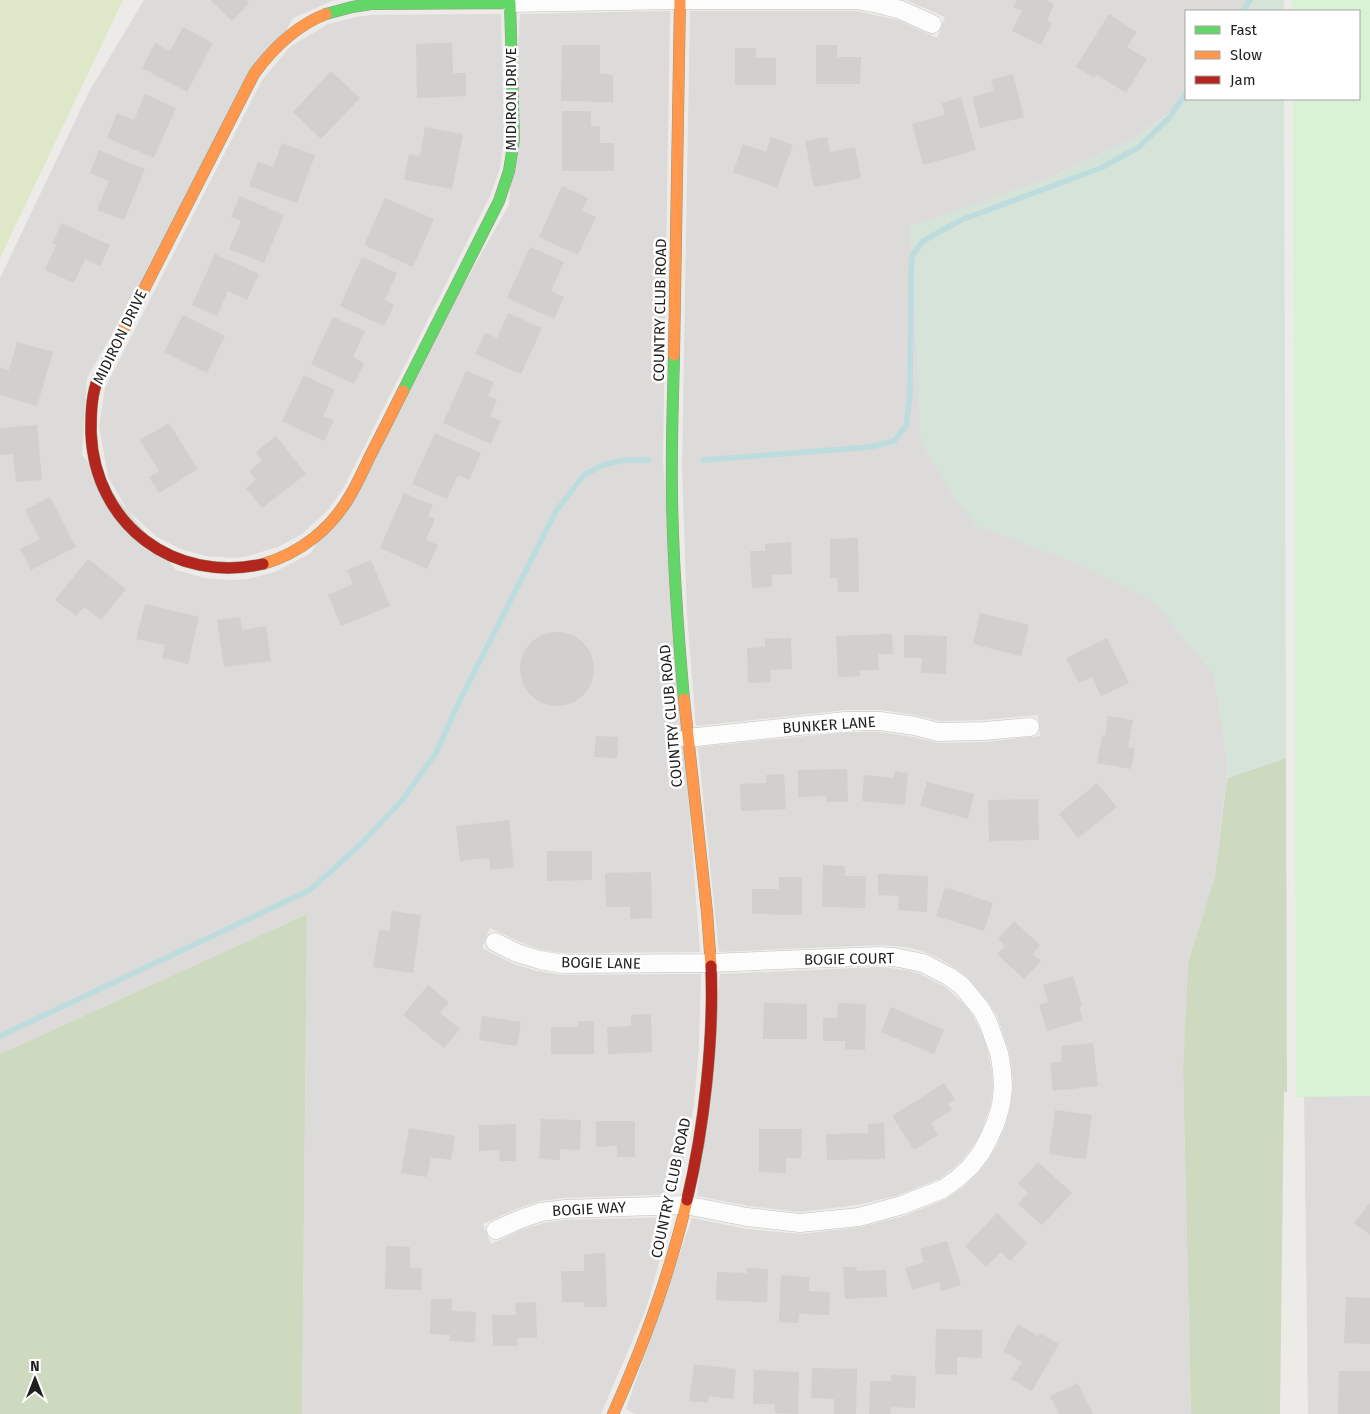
<svg xmlns="http://www.w3.org/2000/svg" width="1370" height="1414" font-family="'Fira Sans',sans-serif">
	<style>
		.residential { fill: #dcdbd9 }
		.grass { fill: #dee8c9 }
		.forest { fill: #cddabf }
		.wetland { fill: #d6e3d9 }
		.park { fill: #d9f1d5 }
		.lines { fill: none; stroke-linecap: round; stroke-linejoin: round }
		.stream { stroke: #bddcde; stroke-width: 5.5 }
		.building { fill: #d2cfcd }
		.street-casing { stroke: #c3c2c0; stroke-width: 19 }
		.fast-casing { stroke: #979581; stroke-width: 12 }
		.slow-casing { stroke: #979581; stroke-width: 12 }
		.jam-casing { stroke: #979581; stroke-width: 12 }
		.street { stroke: #fcfcfc; stroke-width: 18 }
		.fast { stroke: #63d668; stroke-width: 11 }
		.slow { stroke: #ff974d; stroke-width: 11 }
		.jam { stroke: #b3261e; stroke-width: 11 }
		.labels { text-anchor: middle; dominant-baseline: central; stroke-width: 5; stroke-linejoin: round; paint-order: stroke }
		.street-label { font-size: 15px; fill: #1f1f1f; stroke: #fff }
	</style>
	<rect width="100%" height="100%" fill="#edebe8"/>
	<path class="residential" d="M 144,0 L 334,0 L 293,18 L 87,378 L 82,455 L 176,570 L 204,578 L 232,580 L 248,579 L 275,572 L 311,553 L 509,205 L 520,14 L 670,11 L 663,460 L 700,952 L 564,953 L 542,950 L 520,942 L 490,928 L 482,948 L 514,964 L 537,971 L 563,975 L 701,974 L 699,1045 L 694,1106 L 677,1194 L 564,1198 L 540,1201 L 516,1209 L 483,1224 L 491,1244 L 521,1230 L 543,1223 L 566,1220 L 672,1217 L 646,1309 L 601,1414 L 302,1414 L 307,914 L 0,1054 L 0,278 L 90,90 Z
		M 906,0 L 1253,0 L 1248,11 L 1186,11 L 1186,100 L 1137,136 L 1054,176 L 976,525 L 1072,561 L 1154,601 L 1214,675 L 1228,766 L 1215,876 L 1188,963 L 1183,1068 L 1191,1414 L 636,1414 L 626,1409 L 692,1218 L 747,1229 L 801,1234 L 861,1227 L 904,1216 L 946,1199 L 964,1187 L 977,1174 L 989,1159 L 998,1143 L 1005,1127 L 1010,1108 L 1013,1089 L 1012,1070 L 1009,1051 L 997,1016 L 988,1002 L 968,978 L 955,968 L 940,959 L 927,953 L 911,948 L 895,946 L 879,945 L 719,952 L 698,747 L 846,732 L 880,732 L 913,737 L 938,743 L 985,742 L 1040,736 L 1038,715 L 983,720 L 939,721 L 916,715 L 882,710 L 845,710 L 696,726 L 687,614 L 682,468 L 690,11 L 856,11 L 898,20 L 937,38 L 945,17 Z
		M 501,14 L 504,138 L 500,168 L 490,196 L 343,489 L 328,510 L 302,534 L 280,546 L 245,557 L 232,558 L 206,556 L 181,549 L 157,537 L 128,511 L 108,477 L 99,426 L 105,388 L 262,80 L 290,47 L 328,24 L 357,17 L 371,15 Z
		M 879,967 L 907,970 L 920,974 L 945,987 L 965,1005 L 973,1016 L 985,1040 L 992,1071 L 993,1087 L 991,1103 L 981,1133 L 973,1146 L 963,1159 L 951,1170 L 939,1179 L 899,1195 L 857,1205 L 800,1212 L 749,1206 L 697,1196 L 720,974 Z
		M 1304,1091 L 1370,1091 L 1370,1414 L 1308,1414 Z"/>
	<path class="grass" d="M 0,0 L 123,0 L 0,258 Z"/>
	<path class="forest" d="M 1286,758 L 1287,1092 L 1284,1092 L 1280,1414 L 1191,1414 L 1183,1068 L 1188,963 L 1215,876 L 1227,778 Z
		M 307,914 L 302,1414 L 0,1414 L 0,1054 Z"/>
	<path class="wetland" d="M 1253,0 L 1284,0 L 1284,11 L 1248,11 Z
		M 1187,99 L 1284,99 L 1286,758 L 1227,778 L 1228,766 L 1214,675 L 1154,602 L 1072,561 L 976,525 L 953,497 L 921,442 L 910,226 L 1054,176 L 1137,136 Z"/>
	<path class="park" d="M 1292,0 L 1370,0 L 1370,1096 L 1296,1097 L 1293,99 L 1359,99 L 1359,11 L 1292,11 Z"/>
	<g class="lines">
		<path class="stream" d="M 1243,11 L 1250,0
			M 703,460 L 870,447 L 894,441 L 906,426 L 910,396 L 911,275 L 912,256 L 923,241 L 961,220 L 1101,168 L 1139,147 L 1170,117 L 1186,93
			M 0,1036 L 310,890 L 362,843 L 403,799 L 436,753 L 458,704 L 556,511 L 584,475 L 603,465 L 624,460 L 649,460"/>
	</g>
	<path class="building" d="M 210,0 L 246,0 L 249,3 L 232,21 Z
		M 1017,0 L 1046,0 L 1054,4 L 1047,20 L 1052,23 L 1041,45 L 1012,31 L 1022,11 L 1013,7 Z
		M 1109,14 L 1137,32 L 1127,47 L 1147,59 L 1126,93 L 1096,74 L 1095,78 L 1076,67 Z
		M 183,27 L 213,43 L 187,92 L 142,68 L 155,43 L 170,51 Z
		M 452,43 L 453,73 L 466,73 L 466,96 L 417,98 L 416,44 Z
		M 562,45 L 600,45 L 600,74 L 613,75 L 613,102 L 561,101 Z
		M 816,45 L 837,45 L 837,57 L 861,57 L 860,84 L 816,84 Z
		M 735,48 L 756,48 L 756,58 L 776,58 L 776,85 L 735,85 Z
		M 331,71 L 360,98 L 321,139 L 293,112 Z
		M 1013,74 L 1024,117 L 980,128 L 972,97 L 994,91 L 991,80 Z
		M 145,94 L 176,108 L 154,158 L 107,138 L 117,113 L 134,120 Z
		M 961,97 L 976,150 L 923,165 L 912,124 L 945,115 L 942,103 Z
		M 562,111 L 591,111 L 591,126 L 600,126 L 600,143 L 614,143 L 614,171 L 562,171 Z
		M 425,127 L 463,134 L 452,189 L 404,180 L 409,154 L 420,156 Z
		M 771,137 L 793,145 L 777,188 L 733,172 L 743,144 L 766,152 Z
		M 827,137 L 830,152 L 855,147 L 861,178 L 814,187 L 805,141 Z
		M 282,143 L 315,155 L 297,203 L 249,186 L 258,162 L 273,167 Z
		M 99,150 L 145,169 L 124,220 L 97,210 L 109,181 L 90,173 Z
		M 562,186 L 588,198 L 582,211 L 596,217 L 578,255 L 539,237 Z
		M 240,196 L 284,215 L 264,263 L 229,249 L 241,221 L 231,217 Z
		M 385,198 L 434,219 L 413,267 L 364,245 Z
		M 62,223 L 110,245 L 100,266 L 85,259 L 74,283 L 45,270 L 56,245 L 52,243 Z
		M 530,247 L 564,262 L 551,291 L 564,297 L 554,319 L 507,298 Z
		M 215,254 L 259,274 L 247,300 L 228,291 L 217,316 L 192,305 Z
		M 362,257 L 397,273 L 385,300 L 394,305 L 384,326 L 340,306 Z
		M 508,313 L 542,328 L 521,374 L 475,354 L 485,333 L 497,338 Z
		M 183,315 L 225,336 L 207,373 L 164,352 Z
		M 333,317 L 365,331 L 353,357 L 364,363 L 354,384 L 311,364 Z
		M 17,342 L 53,352 L 37,406 L 0,395 L 0,367 L 9,370 Z
		M 466,371 L 494,382 L 488,396 L 497,400 L 490,416 L 501,421 L 491,444 L 443,423 Z
		M 304,375 L 335,390 L 323,416 L 334,420 L 324,441 L 282,421 Z
		M 169,423 L 198,469 L 159,493 L 149,477 L 159,471 L 140,440 Z
		M 37,425 L 42,480 L 16,482 L 13,454 L 0,455 L 0,428 Z
		M 435,433 L 481,453 L 469,480 L 458,475 L 447,499 L 412,484 Z
		M 276,436 L 306,474 L 262,508 L 246,488 L 256,480 L 249,471 L 262,461 L 256,452 Z
		M 404,493 L 433,505 L 428,516 L 435,519 L 426,540 L 438,545 L 427,569 L 380,548 Z
		M 50,497 L 76,547 L 31,570 L 20,549 L 40,539 L 25,510 Z
		M 858,538 L 859,592 L 838,592 L 837,578 L 830,578 L 830,539 Z
		M 791,542 L 792,574 L 772,575 L 772,587 L 752,588 L 750,551 L 765,551 L 765,544 Z
		M 88,559 L 126,589 L 101,620 L 84,607 L 76,616 L 55,600 Z
		M 371,560 L 390,606 L 341,626 L 328,595 L 353,584 L 347,570 Z
		M 145,604 L 199,617 L 188,664 L 162,658 L 165,645 L 136,639 Z
		M 980,613 L 1029,625 L 1021,656 L 973,644 Z
		M 240,617 L 242,630 L 266,626 L 271,661 L 224,667 L 217,620 Z
		M520 669a37 37 0 1 1 74 0a37 37 0 1 1-74 0Z
		M 892,634 L 893,654 L 878,654 L 879,670 L 860,670 L 860,676 L 838,677 L 836,636 Z
		M 904,635 L 947,636 L 946,674 L 921,673 L 922,658 L 904,658 Z
		M 791,638 L 792,669 L 770,670 L 771,682 L 748,683 L 747,648 L 765,647 L 765,639 Z
		M 1107,638 L 1129,683 L 1101,696 L 1092,677 L 1079,683 L 1066,658 Z
		M 1108,716 L 1133,720 L 1128,747 L 1135,749 L 1131,769 L 1097,763 L 1102,735 L 1105,736 Z
		M 596,736 L 618,737 L 617,758 L 594,757 Z
		M 847,769 L 848,802 L 827,802 L 826,796 L 798,797 L 798,770 Z
		M 895,771 L 908,773 L 905,805 L 862,801 L 864,775 L 894,778 Z
		M 784,774 L 786,809 L 741,811 L 740,784 L 766,783 L 766,775 Z
		M 927,782 L 974,794 L 968,819 L 920,806 Z
		M 1097,783 L 1117,807 L 1078,838 L 1059,814 Z
		M 1038,799 L 1039,840 L 989,841 L 988,800 Z
		M 509,820 L 514,867 L 490,870 L 489,858 L 460,861 L 456,826 Z
		M 547,851 L 592,851 L 592,880 L 547,881 Z
		M 823,865 L 845,866 L 845,876 L 866,876 L 865,908 L 822,907 Z
		M 651,872 L 652,918 L 630,919 L 630,907 L 606,907 L 605,873 Z
		M 878,874 L 928,876 L 927,912 L 898,910 L 899,896 L 878,895 Z
		M 779,877 L 802,877 L 802,915 L 752,914 L 752,889 L 779,889 Z
		M 945,887 L 993,903 L 984,931 L 936,916 Z
		M 392,911 L 421,915 L 413,973 L 373,967 L 379,930 L 389,931 Z
		M 1014,921 L 1040,945 L 1033,954 L 1041,961 L 1024,979 L 997,954 L 1005,946 L 998,939 Z
		M 1073,976 L 1082,1005 L 1079,1006 L 1083,1020 L 1047,1031 L 1039,1005 L 1048,1002 L 1043,985 Z
		M 428,985 L 449,1002 L 440,1013 L 460,1029 L 444,1048 L 403,1015 Z
		M 764,1003 L 807,1004 L 807,1039 L 763,1039 Z
		M 838,1003 L 866,1004 L 865,1050 L 845,1049 L 845,1041 L 823,1041 L 823,1018 L 837,1018 Z
		M 891,1007 L 944,1030 L 934,1054 L 881,1032 Z
		M 651,1014 L 652,1052 L 608,1054 L 607,1027 L 631,1026 L 631,1015 Z
		M 482,1016 L 521,1022 L 517,1046 L 479,1040 Z
		M 578,1021 L 594,1021 L 594,1054 L 551,1054 L 551,1027 L 578,1027 Z
		M 1093,1043 L 1098,1086 L 1053,1091 L 1050,1063 L 1062,1062 L 1061,1046 Z
		M 944,1083 L 955,1100 L 948,1104 L 952,1110 L 931,1123 L 938,1135 L 914,1150 L 892,1116 Z
		M 1055,1110 L 1092,1115 L 1086,1159 L 1049,1154 Z
		M 541,1119 L 581,1120 L 580,1150 L 560,1149 L 560,1160 L 539,1159 Z
		M 596,1121 L 635,1121 L 635,1157 L 617,1157 L 617,1146 L 596,1147 Z
		M 884,1123 L 885,1159 L 827,1160 L 826,1134 L 868,1133 L 868,1124 Z
		M 516,1124 L 516,1161 L 500,1161 L 499,1150 L 479,1151 L 479,1125 Z
		M 409,1128 L 455,1136 L 451,1160 L 431,1157 L 427,1177 L 401,1173 Z
		M 759,1129 L 802,1129 L 801,1158 L 786,1158 L 786,1173 L 759,1172 Z
		M 1038,1162 L 1072,1193 L 1042,1225 L 1018,1204 L 1028,1193 L 1018,1184 Z
		M 1370,1203 L 1370,1235 L 1354,1223 Z
		M 997,1213 L 1027,1243 L 1010,1261 L 1001,1252 L 986,1267 L 965,1246 Z
		M 947,1241 L 961,1285 L 941,1291 L 939,1282 L 912,1290 L 905,1268 L 924,1262 L 920,1249 Z
		M 386,1246 L 410,1247 L 410,1268 L 422,1268 L 421,1290 L 385,1289 Z
		M 605,1253 L 607,1307 L 584,1307 L 584,1302 L 562,1302 L 561,1271 L 584,1271 L 584,1254 Z
		M 843,1267 L 856,1267 L 857,1271 L 886,1270 L 887,1297 L 845,1299 Z
		M 747,1268 L 768,1269 L 767,1302 L 716,1300 L 717,1272 L 747,1273 Z
		M 781,1275 L 809,1277 L 809,1291 L 830,1292 L 829,1315 L 799,1314 L 799,1323 L 779,1322 Z
		M 1346,1297 L 1370,1298 L 1370,1344 L 1344,1343 Z
		M 431,1299 L 452,1299 L 452,1311 L 476,1312 L 475,1342 L 449,1341 L 450,1335 L 430,1334 Z
		M 536,1302 L 537,1338 L 517,1338 L 517,1346 L 493,1346 L 492,1315 L 516,1315 L 515,1303 Z
		M 1018,1324 L 1038,1336 L 1040,1333 L 1059,1344 L 1032,1391 L 1011,1379 L 1022,1362 L 1003,1351 Z
		M 936,1329 L 982,1330 L 982,1358 L 957,1357 L 957,1375 L 935,1374 Z
		M 694,1364 L 736,1369 L 733,1399 L 709,1396 L 708,1403 L 689,1401 Z
		M 812,1368 L 857,1369 L 856,1414 L 834,1414 L 834,1399 L 811,1398 Z
		M 754,1370 L 799,1372 L 798,1414 L 775,1413 L 775,1404 L 753,1404 Z
		M 1339,1371 L 1370,1371 L 1370,1414 L 1338,1414 Z
		M 891,1375 L 916,1376 L 915,1408 L 891,1407 L 890,1414 L 869,1414 L 870,1381 L 891,1381 Z
		M 1078,1383 L 1093,1414 L 1059,1414 L 1050,1396 Z"/>
	<g class="lines">
		<defs>
			<path id="street" d="M 510,3 L 680,0 L 856,0 L 879,4 L 901,10 L 932,24
				M 687,738 L 845,721 L 880,721 L 915,726 L 938,732 L 984,731 L 1030,727
				M 495,942 L 517,953 L 540,960 L 564,964 L 710,963 L 879,956 L 894,957 L 923,963 L 950,977 L 962,986 L 981,1009 L 988,1022 L 999,1053 L 1002,1070 L 1003,1087 L 1001,1105 L 996,1122 L 989,1138 L 981,1153 L 970,1167 L 957,1179 L 943,1189 L 902,1205 L 859,1217 L 800,1223 L 747,1217 L 685,1205 L 565,1209 L 541,1212 L 518,1220 L 496,1230"/>
			<path id="fast" d="M 326,14 L 352,7 L 371,4 L 510,3
				M 674,355 C 673,402 671,449 672,496 C 673,564 678,632 684,699
				M 403,391 L 499,201 L 509,171 L 514,139 L 510,3"/>
			<path id="slow" d="M 674,355 L 680,0
				M 110,356 L 254,74 C 273,48 295,26 326,14
				M 263,564 C 301,553 332,528 351,494 C 358,482 364,469 370,456 C 381,435 392,413 403,391
				M 684,699 L 707,912 L 711,966
				M 613,1414 C 644,1344 670,1274 687,1200"/>
			<path id="jam" d="M 110,356 C 105,365 99,375 96,384 C 91,400 91,417 91,433 C 95,525 174,584 263,564
				M 687,1200 C 704,1128 714,1040 711,966"/>
		</defs>
		<use href="#street" class="street-casing"/>
		<use href="#fast" class="fast-casing"/>
		<use href="#slow" class="slow-casing"/>
		<use href="#jam" class="jam-casing"/>
		<use href="#street" class="street"/>
		<use href="#fast" class="fast"/>
		<use href="#slow" class="slow"/>
		<use href="#jam" class="jam"/>
	</g>
	<g class="labels">
		<g class="street-label">
			<text transform="translate(511 99) rotate(-90)">MIDIRON DRIVE</text>
			<text transform="translate(660 310) rotate(-89)">COUNTRY CLUB ROAD</text>
			<text transform="translate(120 337) rotate(-64)">MIDIRON DRIVE</text>
			<text transform="translate(671 716) rotate(-95)">COUNTRY CLUB ROAD</text>
			<text transform="translate(829 725) rotate(-4)">BUNKER LANE</text>
			<text transform="translate(849 959) rotate(-1)">BOGIE COURT</text>
			<text transform="translate(601 963) rotate(1)">BOGIE LANE</text>
			<text transform="translate(671 1188) rotate(-78)">COUNTRY CLUB ROAD</text>
			<text transform="translate(589 1209) rotate(-3)">BOGIE WAY</text>
		</g>
	</g>
	<rect x="1185" y="10" width="175" height="90" fill="#ffffff" stroke="#a5a5a5"/>
	<rect x="1195" y="26" width="25" height="8" fill="#63d668" stroke="#a5a5a5"/>
	<text x="1230" y="35" font-size="15" fill="#1f1f1f">Fast</text>
	<rect x="1195" y="51" width="25" height="8" fill="#ff974d" stroke="#a5a5a5"/>
	<text x="1230" y="60" font-size="15" fill="#1f1f1f">Slow</text>
	<rect x="1195" y="76" width="25" height="8" fill="#b3261e" stroke="#a5a5a5"/>
	<text x="1230" y="85" font-size="15" fill="#1f1f1f">Jam</text>
	<g transform="translate(35 1379)" stroke="#ffffff" stroke-width="4" paint-order="stroke">
	<path d="M0-4L9 19L0 12L-9 19Z" fill="#1f1f1f"/>
	<text y="-8" font-size="14" font-weight="bold" text-anchor="middle" fill="#1f1f1f">N</text>
	</g>
</svg>
